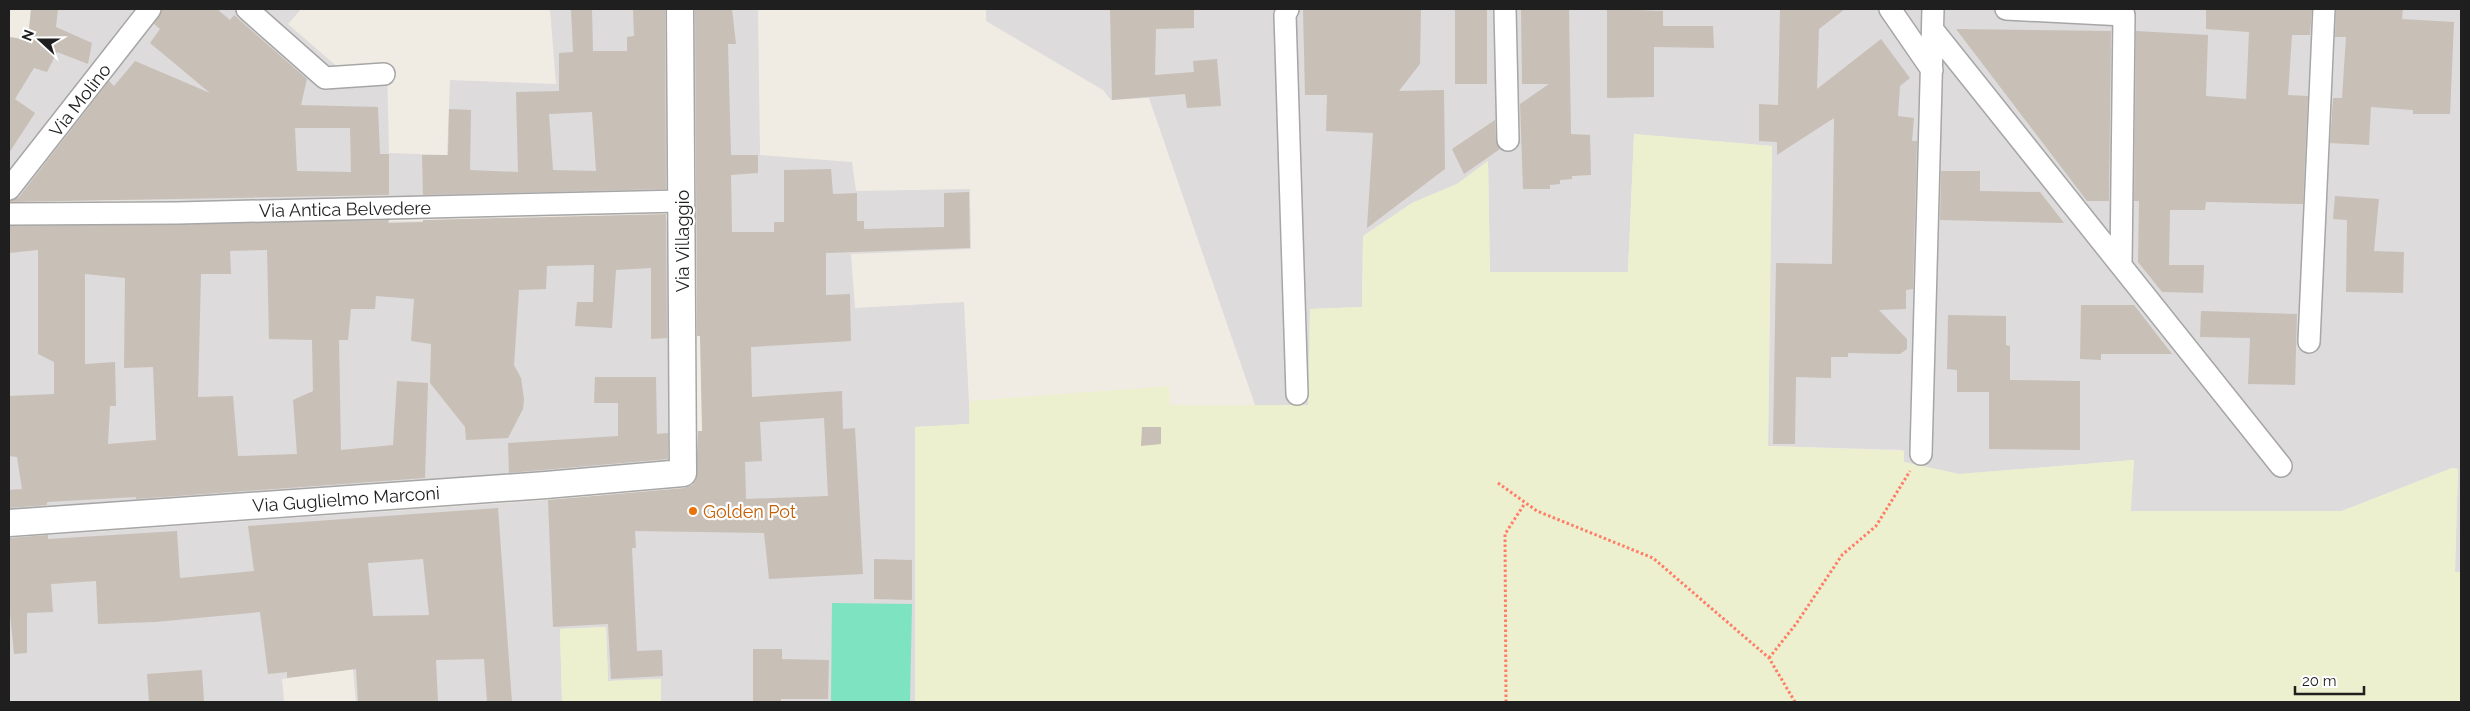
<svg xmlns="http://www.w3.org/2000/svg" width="2470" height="711" font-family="Raleway,sans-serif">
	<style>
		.residential { fill: #dddbdb }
		.farmland { fill: #ecf0ce }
		.pitch { fill: #7ee3c0 }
		.building { fill: #c8bfb7; fill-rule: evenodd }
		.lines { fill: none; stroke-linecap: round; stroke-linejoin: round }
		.minor-casing { stroke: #a6a6a6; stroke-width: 24 }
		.tertiary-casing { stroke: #a6a6a6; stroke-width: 29 }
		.path { stroke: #ff7c66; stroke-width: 3; stroke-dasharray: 2.5 2.5; stroke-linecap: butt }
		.minor { stroke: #fff; stroke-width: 21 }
		.tertiary { stroke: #fff; stroke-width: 26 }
		.food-dot { fill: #e8710a; stroke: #fff; stroke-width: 2 }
		.labels { text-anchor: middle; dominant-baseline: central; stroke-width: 4.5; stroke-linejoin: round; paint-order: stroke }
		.street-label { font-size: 18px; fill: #1f1f1f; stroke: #fff }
		.food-label { font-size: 18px; fill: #c56008; stroke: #fff; text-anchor: start }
	</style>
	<rect width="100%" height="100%" fill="#f0ece4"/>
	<path class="residential" d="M 31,9 L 134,9 L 9,175 L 9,37 L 28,39 Z
		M 160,9 L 301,9 L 288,24 L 341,70 L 387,64 L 389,153 L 447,155 L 450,80 L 556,84 L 550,9 L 672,9 L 675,191 L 518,196 L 389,196 L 216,201 L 9,200 Z
		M 692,9 L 758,9 L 760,155 L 852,162 L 856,191 L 970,189 L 971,249 L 851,254 L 855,308 L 964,302 L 970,424 L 915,427 L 915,702 L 661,702 L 660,679 L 608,681 L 606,627 L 560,629 L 562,702 L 356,702 L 353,669 L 282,679 L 284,702 L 9,702 L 9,538 L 704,489 Z
		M 986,9 L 2461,9 L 2461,572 L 2455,572 L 2458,469 L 2452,468 L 2342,511 L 2130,511 L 2134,460 L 1959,474 L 1904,462 L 1903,450 L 1768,446 L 1772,146 L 1634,134 L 1628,272 L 1490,272 L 1488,161 L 1457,184 L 1412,203 L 1363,236 L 1362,307 L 1310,309 L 1309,405 L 1255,405 L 1149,98 L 1111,100 L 1103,90 L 986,21 Z
		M 674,219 L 678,468 L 9,510 L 9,225 Z"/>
	<path class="farmland" d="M 1634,134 L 1772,146 L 1768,446 L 1904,451 L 1904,462 L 1959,474 L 2134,460 L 2131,511 L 2342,511 L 2452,468 L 2458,469 L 2455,572 L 2461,572 L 2461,702 L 915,702 L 915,427 L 969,424 L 970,401 L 1169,386 L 1170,405 L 1308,405 L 1310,309 L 1362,307 L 1363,236 L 1412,203 L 1457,184 L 1488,161 L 1490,272 L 1628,272 Z
		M 606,627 L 608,681 L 661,679 L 661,702 L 562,702 L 560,629 Z"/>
	<path class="pitch" d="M 832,603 L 912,604 L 910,702 L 831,702 Z"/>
	<path class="building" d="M 31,9 L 58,9 L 56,27 L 92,43 L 88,64 L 57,52 L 47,72 L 34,68 L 15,99 L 35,113 L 9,153 L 9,37 L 28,40 Z
		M 162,9 L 217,9 L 230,20 L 234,15 L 307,79 L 301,105 L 378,107 L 380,154 L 389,154 L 389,195 L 9,202 L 19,197 L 109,81 L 114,86 L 135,61 L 210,93 L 150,43 L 160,29 L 154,24 ZM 295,128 L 350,128 L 351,172 L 297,171 Z
		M 571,9 L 592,9 L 593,51 L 627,51 L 627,37 L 634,36 L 633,9 L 665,9 L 666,189 L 423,195 L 422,155 L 448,155 L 449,109 L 471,110 L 470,170 L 518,172 L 516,92 L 559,91 L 559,53 L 573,52 ZM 592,112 L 596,171 L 553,170 L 549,114 Z
		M 695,9 L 732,9 L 736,44 L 728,44 L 731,155 L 758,155 L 758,173 L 731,175 L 732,232 L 774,232 L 774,222 L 784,222 L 784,170 L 831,169 L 833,194 L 857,193 L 857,221 L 864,221 L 864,229 L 944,227 L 944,193 L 969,192 L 970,248 L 826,253 L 826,295 L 850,294 L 851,341 L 751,347 L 752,397 L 842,391 L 843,429 L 855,428 L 863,574 L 769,579 L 764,533 L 635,531 L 636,548 L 632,548 L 637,651 L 662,650 L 663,676 L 611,679 L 608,624 L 553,627 L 548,500 L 684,488 L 692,485 L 696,480 L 698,431 L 702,431 L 700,336 L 697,336 ZM 824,418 L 828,496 L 746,499 L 745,462 L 762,461 L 760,422 Z
		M 1110,9 L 1194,9 L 1194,28 L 1156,29 L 1155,75 L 1194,72 L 1193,61 L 1217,59 L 1221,106 L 1187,108 L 1185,94 L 1112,100 Z
		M 1303,9 L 1421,9 L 1420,64 L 1399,91 L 1444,90 L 1445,169 L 1367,228 L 1373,133 L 1326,131 L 1327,95 L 1305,95 Z
		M 1455,9 L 1487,9 L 1487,84 L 1455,84 Z
		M 1521,9 L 1569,9 L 1571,134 L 1590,135 L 1591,175 L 1572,176 L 1572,179 L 1560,180 L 1560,184 L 1550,185 L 1550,189 L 1523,189 L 1520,104 L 1549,84 L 1522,84 Z
		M 1607,9 L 1663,11 L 1663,26 L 1713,26 L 1714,48 L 1654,47 L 1654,97 L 1607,98 Z
		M 1780,9 L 1845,9 L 1819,29 L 1817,89 L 1881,39 L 1910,78 L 1900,86 L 1898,116 L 1914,118 L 1912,141 L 1917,141 L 1913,289 L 1906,290 L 1906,309 L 1879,310 L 1907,339 L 1907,349 L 1900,354 L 1848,353 L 1848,357 L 1831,357 L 1831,378 L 1796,377 L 1795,444 L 1773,444 L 1776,263 L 1832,264 L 1834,118 L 1777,155 L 1777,142 L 1759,141 L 1759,104 L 1778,105 Z
		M 2206,9 L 2312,9 L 2310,35 L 2292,35 L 2288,95 L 2308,96 L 2303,204 L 2206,202 L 2205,210 L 2170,210 L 2169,265 L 2204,265 L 2203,293 L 2162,292 L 2138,262 L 2139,201 L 2134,201 L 2136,31 L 2208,35 L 2206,96 L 2246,99 L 2249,32 L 2206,29 Z
		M 2336,9 L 2403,9 L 2402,19 L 2454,22 L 2450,114 L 2413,114 L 2413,110 L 2371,107 L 2369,145 L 2330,143 L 2333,98 L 2342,98 L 2346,37 L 2335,37 Z
		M 1956,29 L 2111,31 L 2109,201 L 2087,201 Z
		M 1495,120 L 1496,141 L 1500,149 L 1464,174 L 1452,149 Z
		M 1941,171 L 1980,171 L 1980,191 L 2040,192 L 2064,223 L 1940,220 Z
		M 2335,196 L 2379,199 L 2374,251 L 2404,252 L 2403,293 L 2346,292 L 2347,220 L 2333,219 Z
		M 666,214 L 667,338 L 651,339 L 651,268 L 616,270 L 612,328 L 575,326 L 577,302 L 593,302 L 594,265 L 547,266 L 546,289 L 519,290 L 514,365 L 521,378 L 524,399 L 523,409 L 508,438 L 466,440 L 465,427 L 430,383 L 431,344 L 411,341 L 414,299 L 376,296 L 375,309 L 351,309 L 348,340 L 339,340 L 341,450 L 393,445 L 397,381 L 428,383 L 425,478 L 136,499 L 136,497 L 47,502 L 47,505 L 9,508 L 9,490 L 22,489 L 17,457 L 9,456 L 9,396 L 54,394 L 54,362 L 38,354 L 38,250 L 9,253 L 9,226 L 389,220 L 388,223 L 423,222 L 423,220 ZM 267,250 L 269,339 L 312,340 L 313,391 L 293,400 L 297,454 L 238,456 L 233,396 L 198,397 L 201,274 L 231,274 L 230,251 ZM 85,274 L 125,278 L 124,368 L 153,367 L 156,440 L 108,444 L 110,406 L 116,406 L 115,362 L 85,364 Z
		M 2081,305 L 2134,305 L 2172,354 L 2101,354 L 2101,360 L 2080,359 Z
		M 2201,311 L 2297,314 L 2295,385 L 2248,384 L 2250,338 L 2200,337 Z
		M 1948,315 L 2006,316 L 2006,345 L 2010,346 L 2010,380 L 2080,381 L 2080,450 L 1989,449 L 1989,392 L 1957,392 L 1957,370 L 1947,369 Z
		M 595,377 L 656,377 L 657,434 L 668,433 L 668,459 L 509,473 L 508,443 L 618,436 L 618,403 L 594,403 Z
		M 1142,427 L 1161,427 L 1161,444 L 1141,446 Z
		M 498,508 L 512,702 L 487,702 L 484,659 L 436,660 L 438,702 L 358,702 L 356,669 L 287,678 L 287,672 L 268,674 L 260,612 L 155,622 L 98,624 L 96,581 L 51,584 L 53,612 L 27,613 L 27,653 L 14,654 L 9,603 L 9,538 L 48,535 L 48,539 L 177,531 L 180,578 L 254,571 L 248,526 ZM 423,559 L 429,615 L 373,616 L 368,563 Z
		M 874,559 L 912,560 L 912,600 L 874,599 Z
		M 753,649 L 782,649 L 782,659 L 829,660 L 828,699 L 781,699 L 781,702 L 753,702 Z
		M 202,670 L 204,702 L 149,702 L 147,674 Z"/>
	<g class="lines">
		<defs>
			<path id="minor" d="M 247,9 L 325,78 L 384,74
				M 1288,9 L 1285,15 L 1297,394
				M 1505,9 L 1508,140
				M 1890,9 L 1932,70
				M 2006,9 L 2124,15 L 2121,265
				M 1933,30 L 2281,466
				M 9,189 L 150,9
				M 9,214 L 177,213 L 681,201
				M 2309,342 L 2324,9
				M 1921,454 L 1933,9"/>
			<path id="tertiary" d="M 9,523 L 546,485 L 683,473 L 680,9"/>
		</defs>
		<use href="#minor" class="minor-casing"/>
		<use href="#tertiary" class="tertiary-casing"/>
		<path class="path" d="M 1498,483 L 1537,511 L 1653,558 L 1769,658 L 1795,702
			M 1769,658 L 1796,624 L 1842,555 L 1876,526 L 1910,471
			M 1506,702 L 1505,534 L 1525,503"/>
		<use href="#minor" class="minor"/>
		<use href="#tertiary" class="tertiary"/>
	</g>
	<circle class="food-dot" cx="693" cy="511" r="5"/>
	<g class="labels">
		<g class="street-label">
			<text transform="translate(80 100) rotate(-52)">Via Molino</text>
			<text transform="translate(345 209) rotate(-1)">Via Antica Belvedere</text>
			<text transform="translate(682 241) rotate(-90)">Via Villaggio</text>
			<text transform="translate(346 499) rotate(-4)">Via Guglielmo Marconi</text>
		</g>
		<g class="food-label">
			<text x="703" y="511">Golden Pot</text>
		</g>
	</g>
	<rect width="2470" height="711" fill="none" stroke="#1f1f1f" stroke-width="20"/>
	<g transform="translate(40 40) rotate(291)" stroke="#ffffff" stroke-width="4" paint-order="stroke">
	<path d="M0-4L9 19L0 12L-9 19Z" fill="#1f1f1f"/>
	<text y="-8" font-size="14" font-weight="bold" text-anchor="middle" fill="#1f1f1f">N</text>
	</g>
	<path d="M2295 686v8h69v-8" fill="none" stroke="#1f1f1f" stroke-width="2.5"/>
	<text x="2302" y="686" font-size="15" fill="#1f1f1f" stroke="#ffffff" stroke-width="4" paint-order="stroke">20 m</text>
</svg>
